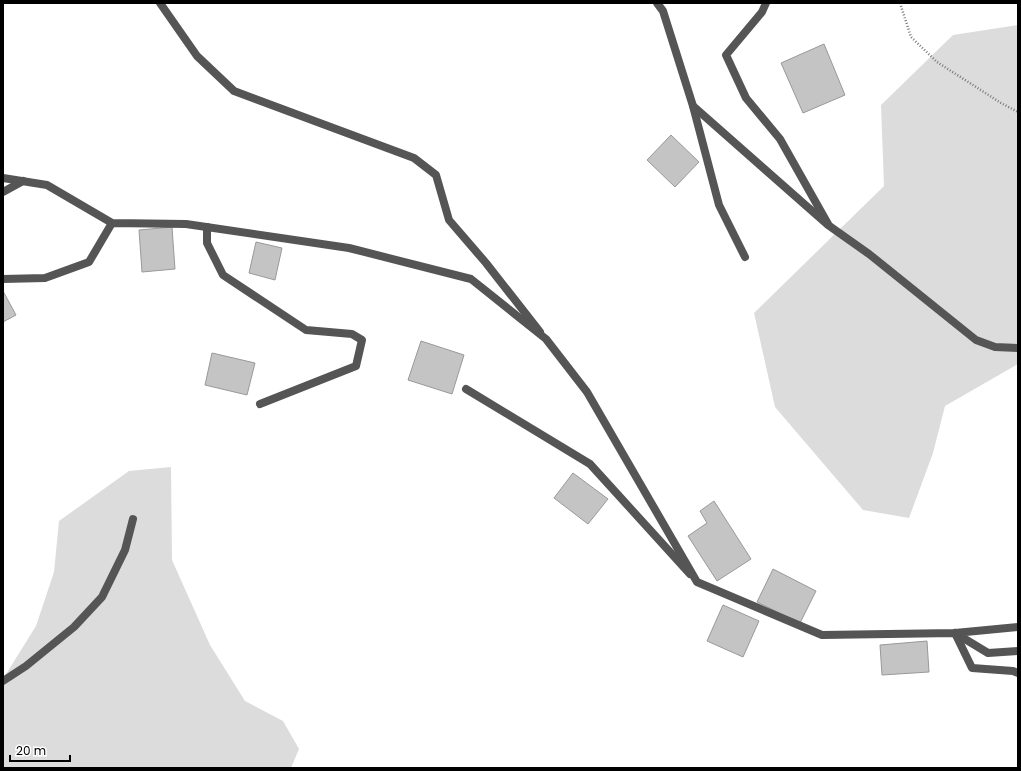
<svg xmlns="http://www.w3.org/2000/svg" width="1021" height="771" font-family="Poppins,sans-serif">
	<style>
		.green { fill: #dcdcdc }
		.building { fill: #c4c4c4; stroke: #999 }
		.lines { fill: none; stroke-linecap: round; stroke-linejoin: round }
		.path { stroke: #777; stroke-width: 2.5; stroke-dasharray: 1 2; stroke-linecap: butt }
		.service { stroke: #555; stroke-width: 8 }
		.minor { stroke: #555; stroke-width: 8 }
	</style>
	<rect width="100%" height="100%" fill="#fff"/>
	<path class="green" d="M 1018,25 L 1018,364 L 945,406 L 933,453 L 909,518 L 863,510 L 775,407 L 754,313 L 884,186 L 881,105 L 953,35 Z
		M 171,467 L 172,560 L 210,645 L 245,701 L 283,721 L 299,749 L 291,768 L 3,768 L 3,679 L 36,626 L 54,572 L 59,521 L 129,471 Z"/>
	<path class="building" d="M 824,44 L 845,95 L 803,113 L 781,63 Z
		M 671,135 L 699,162 L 675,187 L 647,160 Z
		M 172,227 L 175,269 L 142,272 L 139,230 Z
		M 256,242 L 282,248 L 275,280 L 249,273 Z
		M 3,291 L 16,315 L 3,322 Z
		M 421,341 L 464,355 L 452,394 L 408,380 Z
		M 212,353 L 255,363 L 247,395 L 205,385 Z
		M 573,473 L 608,499 L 588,524 L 554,498 Z
		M 714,501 L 751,559 L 717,581 L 688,536 L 707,523 L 700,511 Z
		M 773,569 L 816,591 L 800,623 L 757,602 Z
		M 723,605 L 759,621 L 743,657 L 707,641 Z
		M 927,641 L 929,672 L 882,675 L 880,645 Z"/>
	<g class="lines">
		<path class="path" d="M 900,3 L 911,37 L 937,62 L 1001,103 L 1018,112"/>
		<path class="service" d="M 160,3 L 197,56 L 234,91 L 414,158 L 436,175 L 449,220 L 486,263 L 540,332
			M 766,3 L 762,12 L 726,55 L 746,98 L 780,139 L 828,224
			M 693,106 L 719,205 L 745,257
			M 3,192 L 23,181
			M 207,227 L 207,243 L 223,275 L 306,330 L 352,334 L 362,340 L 356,366 L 260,404
			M 466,389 L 590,464 L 690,574
			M 955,633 L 972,668 L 1013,671 L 1018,673
			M 3,681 L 26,666 L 74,627 L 102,597 L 125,550 L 133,519"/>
		<path class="minor" d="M 657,3 L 663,11 L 693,106 L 828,225 L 869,254 L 976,340 L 995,347 L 1018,348
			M 3,178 L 47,185 L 112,223 L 186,224 L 349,248 L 471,279 L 546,339 L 587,392 L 697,582 L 822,635 L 955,633 L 1018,627
			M 3,279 L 45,278 L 89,262 L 112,223
			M 955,633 L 988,653 L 1018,651"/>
	</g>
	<rect width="1021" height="771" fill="none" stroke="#000000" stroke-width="8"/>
	<path d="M10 755v6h60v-6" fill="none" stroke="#000000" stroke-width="2"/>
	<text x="16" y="755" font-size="12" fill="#000000" stroke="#ffffff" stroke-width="3" paint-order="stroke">20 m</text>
</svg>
